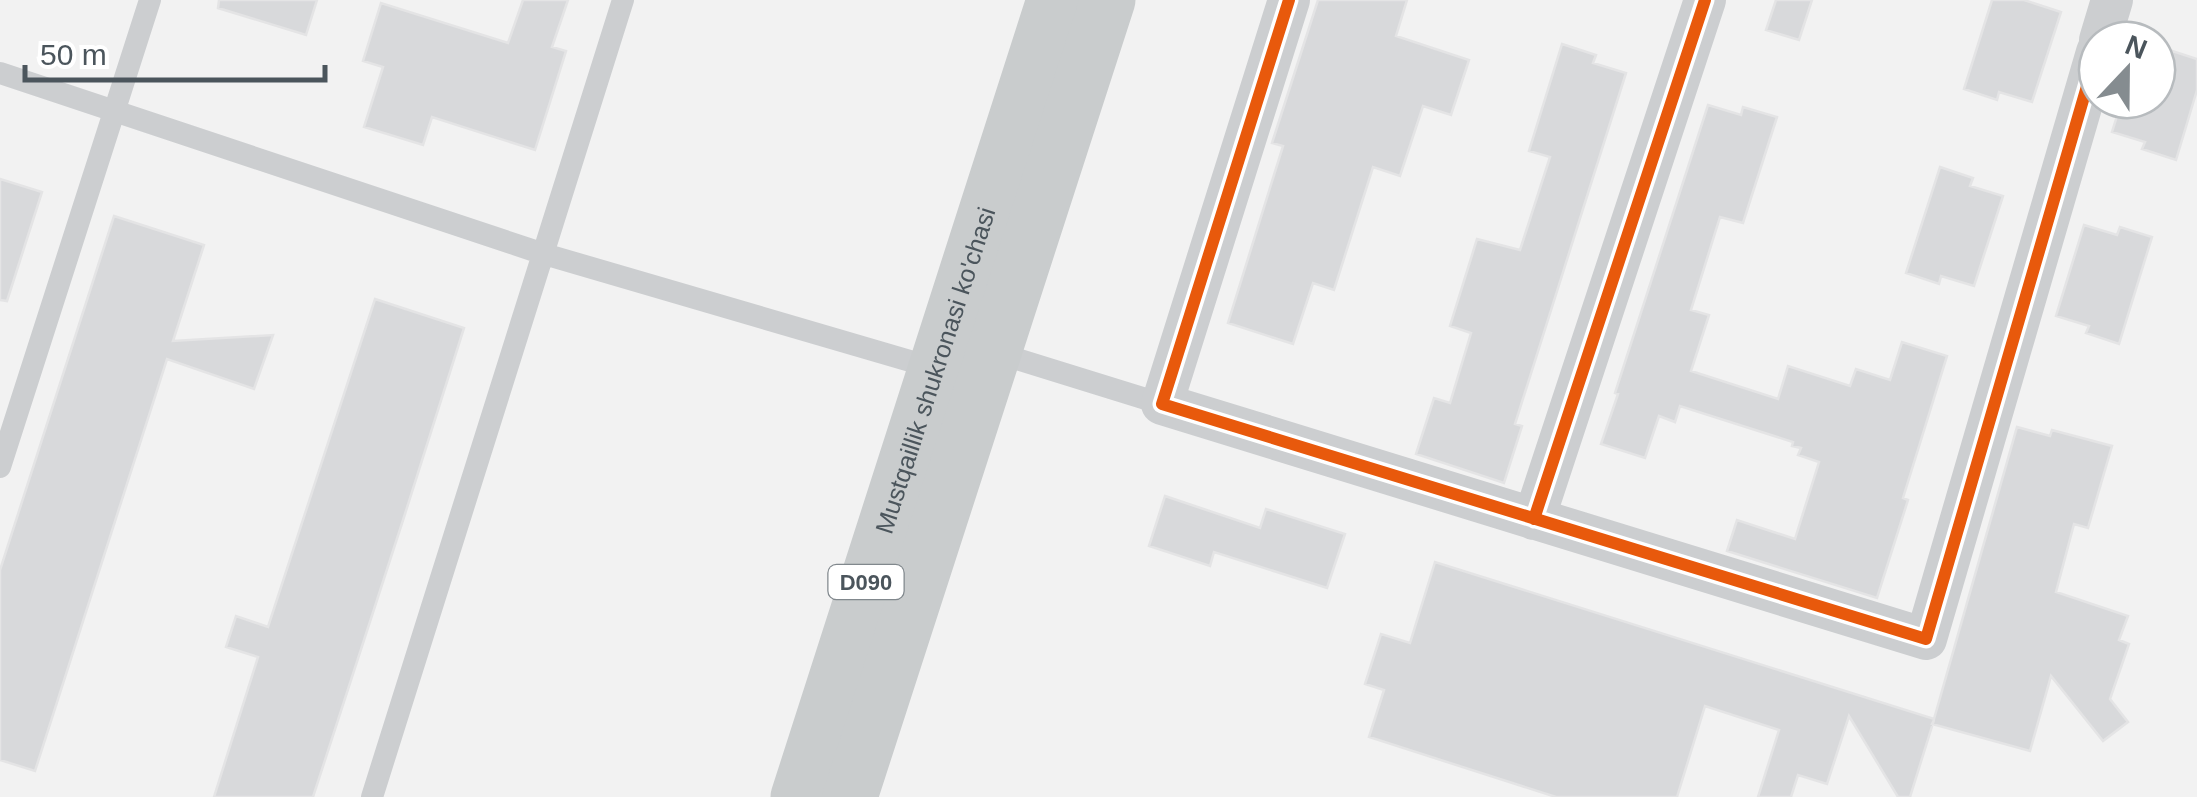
<svg xmlns="http://www.w3.org/2000/svg" width="2197" height="797" font-family="Helvetica,sans-serif">
	<style>
		.building { fill: #d8d9db; stroke: #e4e4e5; stroke-width: 2.5 }
		.lines { fill: none; stroke-linecap: round; stroke-linejoin: round }
		.lane { stroke: #ccced0; stroke-width: 22 }
		.street { stroke: #ccced0; stroke-width: 42 }
		.primary { stroke: #c9cccd; stroke-width: 55 }
		.cycleway-casing { stroke: #fff; stroke-width: 19 }
		.cycleway { stroke: #e8590c; stroke-width: 12 }
		.labels { text-anchor: middle; dominant-baseline: central; stroke-width: 9; stroke-linejoin: round; paint-order: stroke }
		.shield { fill: #fff; stroke: #81888d; stroke-width: 2.5 }
		.shield-label { font-size: 22px; font-weight: bold; fill: #4b555c }
		.street-label { font-size: 25px; fill: #4b555c; stroke: #fff }
	</style>
	<rect width="100%" height="100%" fill="#f2f2f2"/>
	<path class="building" d="M 219,0 L 317,0 L 306,35 L 218,8 Z
		M 523,0 L 568,0 L 552,47 L 566,51 L 535,150 L 432,117 L 423,145 L 364,127 L 383,67 L 363,61 L 381,3 L 508,43 Z
		M 1318,0 L 1407,0 L 1396,36 L 1469,60 L 1451,115 L 1423,106 L 1400,176 L 1373,167 L 1334,290 L 1313,283 L 1293,344 L 1228,323 L 1283,146 L 1272,143 Z
		M 1776,0 L 1812,0 L 1799,40 L 1766,30 Z
		M 1992,0 L 2024,0 L 2061,12 L 2032,102 L 1999,92 L 1997,100 L 1964,89 Z
		M 1562,44 L 1596,55 L 1593,63 L 1626,73 L 1515,424 L 1522,426 L 1504,483 L 1416,454 L 1434,398 L 1450,403 L 1471,333 L 1450,326 L 1477,239 L 1520,250 L 1550,157 L 1529,151 Z
		M 2157,46 L 2197,59 L 2197,90 L 2176,160 L 2142,149 L 2145,142 L 2112,132 L 2122,100 L 2157,100 Z
		M 1708,105 L 1741,115 L 1743,107 L 1777,117 L 1743,223 L 1720,217 L 1691,310 L 1709,315 L 1691,371 L 1778,399 L 1788,366 L 1850,386 L 1856,369 L 1890,380 L 1902,342 L 1947,356 L 1903,498 L 1908,500 L 1877,598 L 1727,551 L 1737,520 L 1795,539 L 1819,462 L 1798,455 L 1801,448 L 1792,446 L 1793,442 L 1680,406 L 1675,422 L 1659,416 L 1645,458 L 1601,444 L 1618,394 L 1615,393 Z
		M 1940,167 L 1973,178 L 1970,186 L 2003,196 L 1974,286 L 1941,276 L 1939,284 L 1906,273 Z
		M 0,179 L 42,192 L 7,301 L 0,300 Z
		M 114,216 L 204,245 L 173,341 L 273,335 L 254,389 L 167,359 L 35,771 L 0,760 L 0,570 Z
		M 2084,225 L 2117,235 L 2120,227 L 2152,237 L 2119,344 L 2086,333 L 2089,326 L 2056,316 Z
		M 375,299 L 464,328 L 405,514 L 313,797 L 214,797 L 258,657 L 226,647 L 236,616 L 268,627 Z
		M 2017,427 L 2050,436 L 2052,430 L 2112,446 L 2088,528 L 2074,524 L 2056,592 L 2128,616 L 2119,640 L 2129,644 L 2110,699 L 2128,722 L 2103,741 L 2051,676 L 2030,751 L 1932,724 L 1934,720 L 1910,797 L 1898,797 L 1849,716 L 1827,784 L 1798,775 L 1791,797 L 1758,797 L 1779,730 L 1705,706 L 1677,797 L 1556,797 L 1369,737 L 1384,690 L 1365,684 L 1381,634 L 1410,643 L 1435,562 L 1934,719 Z
		M 1165,496 L 1260,528 L 1266,509 L 1345,534 L 1327,588 L 1214,552 L 1210,566 L 1149,546 Z"/>
	<g class="lines">
		<path class="lane" d="M 0,73 L 544,254 L 934,368
			M 994,352 L 1162,404
			M 0,467 L 150,0
			M 372,797 L 623,0"/>
		<path class="street" d="M 1289,0 L 1162,404 L 1926,639 L 2097,52
			M 2100,40 L 2112,0
			M 1534,519 L 1705,0"/>
		<g class="primary">
			<path id="s1" d="M 798,797 L 1054,0"/>
			<path d="M 850,797 L 1108,0"/>
		</g>
		<defs>
			<path id="cycleway" d="M 1289,0 L 1162,404 L 1926,639 L 2097,52
				M 1534,519 L 1705,0"/>
		</defs>
		<use href="#cycleway" class="cycleway-casing"/>
		<use href="#cycleway" class="cycleway"/>
	</g>
	<g class="labels">
		<rect class="shield" x="828.5" y="565" width="75" height="34" rx="8"/>
		<g class="shield-label">
			<text x="866" y="582">D090</text>
		</g>
		<g class="street-label">
			<text stroke="none"><textPath href="#s1" startOffset="448">Mustqaillik shukronasi ko'chasi</textPath></text>
		</g>
	</g>
	<g transform="translate(2127 70) rotate(22)"><circle r="48" fill="#ffffff" stroke="#b7bbbe" stroke-width="2.5"/>
	<path d="M0-8L18 38L0 25L-18 38Z" fill="#858c90"/>
	<text y="-15" font-size="28" font-weight="bold" text-anchor="middle" fill="#4b555c">N</text>
	</g>
	<path d="M25 65v15h300v-15" fill="none" stroke="#4b555c" stroke-width="5"/>
	<text x="40" y="65" font-size="30" fill="#4b555c" stroke="#ffffff" stroke-width="8" paint-order="stroke">50 m</text>
</svg>
